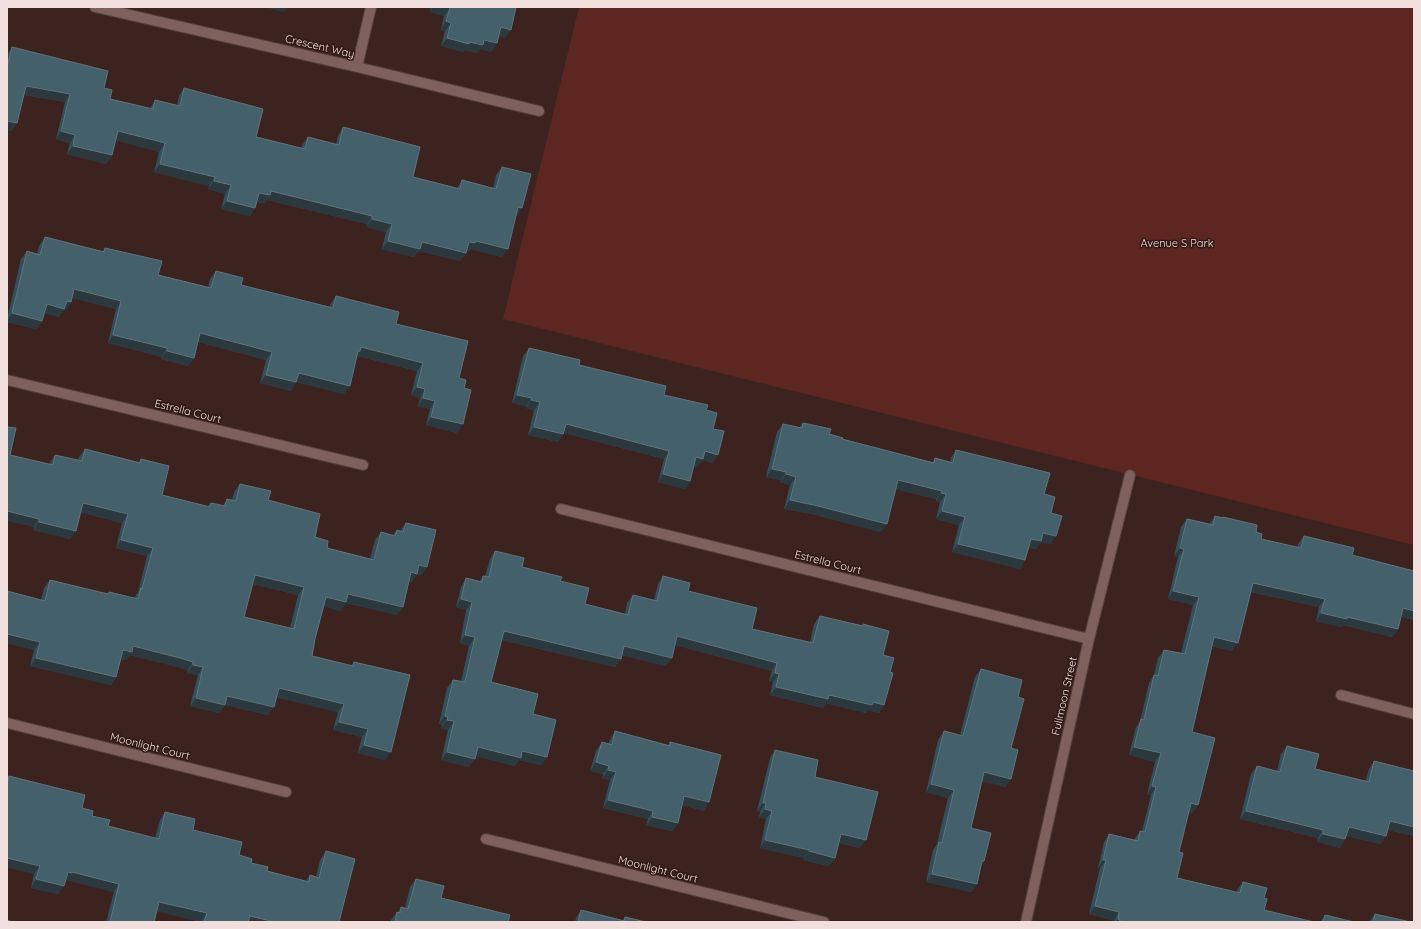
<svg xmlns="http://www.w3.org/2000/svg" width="1421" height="929" font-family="Quicksand,sans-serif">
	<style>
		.green { fill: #5e2620 }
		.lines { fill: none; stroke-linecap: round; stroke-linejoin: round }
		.minor-casing { stroke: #543e3c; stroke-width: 12 }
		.minor { stroke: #7e605c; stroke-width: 10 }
		.wall { fill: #2f515d; fill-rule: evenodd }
		.shaded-wall { fill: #2b383e }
		.building { fill: #44606a; stroke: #5f747c; fill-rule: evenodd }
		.labels { text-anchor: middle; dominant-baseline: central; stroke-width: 3; stroke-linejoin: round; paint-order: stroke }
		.street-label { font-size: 11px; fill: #f1dfdd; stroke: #311916 }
		.park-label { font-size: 11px; fill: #f7dcd7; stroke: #311916 }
	</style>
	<rect width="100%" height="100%" fill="#3c231f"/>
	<path class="green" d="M 579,7 L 1414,7 L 1414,545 L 503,319 Z"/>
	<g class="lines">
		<defs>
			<path id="minor" d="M 95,7 L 357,67 L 539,111
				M 357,67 L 371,7
				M 7,380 L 363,465
				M 561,509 L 1089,639
				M 1341,695 L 1414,714
				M 7,723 L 286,792
				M 486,839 L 824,922
				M 1026,922 L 1089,639 L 1130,475"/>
		</defs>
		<use href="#minor" class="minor-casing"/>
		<use href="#minor" class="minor"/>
	</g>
	<path class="wall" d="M 431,7 L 516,7 L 505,38 L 499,36 L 497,43 L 491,52 L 480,49 L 477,53 L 465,50 L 463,52 L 441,46 L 445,31 L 441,30 L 444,16 L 430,12 Z
		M 12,47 L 104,88 L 110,99 L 150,108 L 155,100 L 177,105 L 179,96 L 184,88 L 256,137 L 301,148 L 302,145 L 308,137 L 336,144 L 338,136 L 343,127 L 413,177 L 457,188 L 462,180 L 493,188 L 496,175 L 502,167 L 522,208 L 516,216 L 502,257 L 471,249 L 469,251 L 467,251 L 466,253 L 460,261 L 419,251 L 414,257 L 382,249 L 386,232 L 366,227 L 367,224 L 267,200 L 264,203 L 257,202 L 255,208 L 250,216 L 221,209 L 225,194 L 208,189 L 209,186 L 154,172 L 159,152 L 116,140 L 112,155 L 106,164 L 67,154 L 70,143 L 56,139 L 65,102 L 24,95 L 17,123 L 11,131 L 7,130 L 7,55 Z
		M 45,237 L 102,252 L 105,248 L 158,275 L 208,287 L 210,279 L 216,271 L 241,285 L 330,307 L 330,305 L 336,296 L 396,324 L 459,378 L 464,388 L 457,433 L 426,425 L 430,409 L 418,406 L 420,398 L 411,395 L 417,371 L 357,356 L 344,394 L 296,382 L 291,391 L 260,383 L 266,360 L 198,342 L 194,358 L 188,366 L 161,359 L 162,357 L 108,343 L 116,309 L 72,298 L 71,302 L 65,311 L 63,310 L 59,317 L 44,313 L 42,321 L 36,329 L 7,322 L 7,319 L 21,259 L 27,251 L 37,254 L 39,246 Z
		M 529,348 L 579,365 L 706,410 L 713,429 L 713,463 L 702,460 L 697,467 L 694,466 L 690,481 L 685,489 L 658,482 L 664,459 L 564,433 L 558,442 L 528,435 L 534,410 L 526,408 L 526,406 L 512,403 L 523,356 Z
		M 803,423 L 829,434 L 842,439 L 932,463 L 935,458 L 950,462 L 951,458 L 956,450 L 1044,494 L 1051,513 L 1051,544 L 1041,542 L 1036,549 L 1029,548 L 1020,569 L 952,552 L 959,525 L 936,519 L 940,502 L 936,501 L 936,499 L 896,489 L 881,532 L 812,514 L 784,509 L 790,485 L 780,482 L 781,480 L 766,477 L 777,432 L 783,424 L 799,428 Z
		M 85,449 L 139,462 L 141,459 L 162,495 L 208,506 L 211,503 L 223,506 L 227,499 L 232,500 L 234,492 L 240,484 L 268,500 L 315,537 L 327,548 L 370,559 L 375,540 L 381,532 L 393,535 L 397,530 L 400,531 L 406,523 L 427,567 L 421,575 L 417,574 L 412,582 L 409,581 L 403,607 L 397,615 L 346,603 L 340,611 L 324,606 L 315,639 L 312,656 L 351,666 L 354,662 L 385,760 L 358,753 L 362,737 L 333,730 L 338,712 L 276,697 L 268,715 L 225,705 L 219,713 L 190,706 L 198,675 L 187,673 L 188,670 L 174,666 L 130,655 L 126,660 L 121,659 L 116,677 L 111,685 L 30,666 L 34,650 L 7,643 L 7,591 L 41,600 L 44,588 L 50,580 L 107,594 L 109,592 L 134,598 L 135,597 L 138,592 L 147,556 L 116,548 L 122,523 L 80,512 L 76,531 L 70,539 L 33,530 L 34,527 L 10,455 L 49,465 L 50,463 L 55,455 L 78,460 L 79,457 ZM 253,584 L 298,595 L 290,628 L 244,617 Z
		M 1215,516 L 1223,518 L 1223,517 L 1256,532 L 1261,539 L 1297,547 L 1298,544 L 1304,536 L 1352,555 L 1414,571 L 1414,620 L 1401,617 L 1398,629 L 1392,637 L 1343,625 L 1341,627 L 1316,621 L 1319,607 L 1251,592 L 1232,651 L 1212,646 L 1192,732 L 1198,805 L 1192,813 L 1189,812 L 1179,852 L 1177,878 L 1237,892 L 1237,890 L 1243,882 L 1264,898 L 1264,910 L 1314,922 L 1113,922 L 1114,921 L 1089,914 L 1100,868 L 1098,868 L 1104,842 L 1109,834 L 1134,840 L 1140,831 L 1142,831 L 1151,795 L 1147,794 L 1155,762 L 1129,755 L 1136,727 L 1140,721 L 1149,683 L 1154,675 L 1158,658 L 1164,650 L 1181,653 L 1193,605 L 1168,599 L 1178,557 L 1174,556 L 1181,527 L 1187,519 L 1209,524 Z
		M 495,551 L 522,567 L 560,581 L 585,604 L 625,614 L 627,603 L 633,595 L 654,600 L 658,584 L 663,576 L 752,629 L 810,642 L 814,624 L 820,616 L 862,626 L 863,624 L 883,655 L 890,672 L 884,705 L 879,713 L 868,710 L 866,713 L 826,703 L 823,708 L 770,695 L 773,682 L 769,681 L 772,671 L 675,645 L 666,666 L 622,655 L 615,667 L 502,640 L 491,682 L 533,714 L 547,757 L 541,765 L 519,760 L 515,766 L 476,756 L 469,767 L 441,760 L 448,730 L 441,728 L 442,725 L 439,724 L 447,688 L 453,680 L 461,682 L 469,646 L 460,643 L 466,610 L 456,607 L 461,587 L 466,578 L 479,582 L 483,576 L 485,576 L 490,559 Z
		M 981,669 L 1018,697 L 1006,787 L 982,781 L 971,828 L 984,861 L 981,865 L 977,884 L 971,892 L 926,882 L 933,850 L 937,844 L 948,798 L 926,792 L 938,740 L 944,731 L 960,735 L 975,677 Z
		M 615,731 L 668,745 L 670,742 L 709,802 L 704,811 L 682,805 L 678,823 L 672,831 L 646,825 L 648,819 L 603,808 L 610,780 L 602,778 L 603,774 L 590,771 L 596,751 L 602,742 L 608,744 L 610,740 Z
		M 1287,746 L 1315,769 L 1365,782 L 1369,769 L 1374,761 L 1414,771 L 1414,836 L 1388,830 L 1386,836 L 1381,844 L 1346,836 L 1340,848 L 1317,842 L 1318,838 L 1240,819 L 1251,774 L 1257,766 L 1277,771 L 1281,754 Z
		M 775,750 L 815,777 L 860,848 L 839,843 L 835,858 L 829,866 L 803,860 L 804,858 L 760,848 L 766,819 L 759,817 L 760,812 L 757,811 L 770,758 Z
		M 9,776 L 82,808 L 108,826 L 155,838 L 160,820 L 165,812 L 193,830 L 267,871 L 306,881 L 310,875 L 316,877 L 320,860 L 326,851 L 339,922 L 201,922 L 157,911 L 154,922 L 106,922 L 114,892 L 67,880 L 65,881 L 58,894 L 31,888 L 34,874 L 7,867 L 7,779 Z
		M 416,879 L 441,898 L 508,922 L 391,922 L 391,920 L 397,912 L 398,912 L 401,907 L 405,908 L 410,887 Z
		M 581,910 L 623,920 L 625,917 L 646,922 L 575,922 L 576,918 Z
		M 1375,914 L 1411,922 L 1369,922 Z
		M 1325,915 L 1354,922 L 1320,922 Z"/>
	<path class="shaded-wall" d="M 264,7 L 287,7 L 284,12 Z
		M 433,7 L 446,7 L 450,8 L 444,16 L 430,12 Z
		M 446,21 L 451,23 L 445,31 L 441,30 Z
		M 501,27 L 511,30 L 505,38 L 495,35 Z
		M 447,38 L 469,42 L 484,40 L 497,43 L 491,52 L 480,49 L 477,53 L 465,50 L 463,52 L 441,46 Z
		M 26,86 L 70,94 L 65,102 L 20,94 Z
		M 7,121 L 17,123 L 11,131 L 7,130 Z
		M 61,131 L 75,135 L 70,143 L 56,139 Z
		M 118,131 L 165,143 L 159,152 L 112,139 Z
		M 73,146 L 112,155 L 106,164 L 67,154 Z
		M 160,164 L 215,177 L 209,186 L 154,172 Z
		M 214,181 L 231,185 L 225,194 L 208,189 Z
		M 271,191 L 372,216 L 367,224 L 267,200 L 264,203 L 254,201 L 259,193 Z
		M 227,201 L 255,208 L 250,216 L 221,209 Z
		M 518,207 L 522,208 L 517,216 L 513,215 Z
		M 372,219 L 392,224 L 386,232 L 366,227 Z
		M 388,241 L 422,242 L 466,253 L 460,261 L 419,251 L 414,257 L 382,249 Z
		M 476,241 L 508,249 L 502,257 L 471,249 L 469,251 L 463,250 L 469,242 Z
		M 74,289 L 121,301 L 116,309 L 68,297 Z
		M 67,301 L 71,302 L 65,311 L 63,310 L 59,317 L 41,313 L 47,304 Z
		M 12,313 L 42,321 L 36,329 L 7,322 L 7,321 Z
		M 200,333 L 272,352 L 266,360 L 194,341 Z
		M 113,335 L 167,348 L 162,357 L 108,343 Z
		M 361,347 L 423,363 L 417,371 L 357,356 L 353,359 Z
		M 167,351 L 194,358 L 188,366 L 161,359 Z
		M 299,373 L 350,386 L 344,394 L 293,381 Z
		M 266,375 L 296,382 L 291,391 L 260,383 Z
		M 417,387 L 425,389 L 420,398 L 411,395 Z
		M 517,395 L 532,398 L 526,406 L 512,403 Z
		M 423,398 L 435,401 L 430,409 L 418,406 Z
		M 531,400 L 540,402 L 534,410 L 526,408 Z
		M 431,417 L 463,424 L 457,433 L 426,425 Z
		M 566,424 L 669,451 L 664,459 L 560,432 Z
		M 534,427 L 563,434 L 558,442 L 528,435 Z
		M 705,451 L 718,455 L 713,463 L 702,460 L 697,467 L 690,465 L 696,457 Z
		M 772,469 L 786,472 L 781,480 L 766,477 Z
		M 663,474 L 690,481 L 685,489 L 658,482 Z
		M 786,474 L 796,477 L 790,485 L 780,482 Z
		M 898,480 L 942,491 L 936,499 L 893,489 Z
		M 941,493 L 946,494 L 940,502 L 936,501 Z
		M 790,500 L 818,506 L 887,524 L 881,532 L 812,514 L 784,509 Z
		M 83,503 L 128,514 L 122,523 L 77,511 Z
		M 7,511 L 39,519 L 34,527 L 7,521 Z
		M 942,511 L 965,517 L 959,525 L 936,519 Z
		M 39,522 L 76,531 L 70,539 L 33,530 Z
		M 1043,533 L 1056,536 L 1051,544 L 1041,542 L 1036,549 L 1025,547 L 1031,539 Z
		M 121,540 L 153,548 L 147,556 L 116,548 Z
		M 958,544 L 1025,560 L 1020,569 L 952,552 Z
		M 1180,548 L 1184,549 L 1178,557 L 1174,556 Z
		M 419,565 L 427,567 L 421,575 L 417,574 L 412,582 L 406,580 L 411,572 Z
		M 255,575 L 304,587 L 298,595 L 249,583 Z
		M 1253,583 L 1325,599 L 1319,607 L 1247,591 Z
		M 1173,591 L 1199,597 L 1193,605 L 1168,599 Z
		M 348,594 L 403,607 L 397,615 L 346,603 L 340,611 L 320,605 L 326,597 Z
		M 461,599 L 472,602 L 466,610 L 456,607 Z
		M 1403,608 L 1414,611 L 1414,620 L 1397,616 Z
		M 1321,613 L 1347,617 L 1398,629 L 1392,637 L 1343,625 L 1341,627 L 1316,621 Z
		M 504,631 L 621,659 L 615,667 L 498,639 Z
		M 7,634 L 40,642 L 34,650 L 7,643 Z
		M 465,635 L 475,637 L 469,646 L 460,643 Z
		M 677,636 L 777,663 L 772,671 L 672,644 Z
		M 1214,637 L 1238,643 L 1232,651 L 1208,645 Z
		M 133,646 L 180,658 L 193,662 L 188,670 L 174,666 L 130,655 L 126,660 L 118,658 L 123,650 Z
		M 624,646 L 672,658 L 666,666 L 618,654 Z
		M 36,658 L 116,677 L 111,685 L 30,666 Z
		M 193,665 L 203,667 L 198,675 L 187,673 Z
		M 775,673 L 779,674 L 773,682 L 769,681 Z
		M 776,687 L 829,695 L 873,702 L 884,705 L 879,713 L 868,710 L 866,713 L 826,703 L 823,708 L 770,695 Z
		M 279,688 L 344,704 L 338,712 L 273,697 Z
		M 227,696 L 274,707 L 268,715 L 225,705 L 219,713 L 190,706 L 196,698 Z
		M 445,716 L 448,717 L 442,725 L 439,724 Z
		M 447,720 L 454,721 L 448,730 L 441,728 Z
		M 339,722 L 368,729 L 362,737 L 333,730 Z
		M 364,745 L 391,752 L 385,760 L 358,753 Z
		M 478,747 L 522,751 L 547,757 L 541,765 L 519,760 L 515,766 L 472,755 Z
		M 1134,747 L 1161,753 L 1155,762 L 1129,755 Z
		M 447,752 L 475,759 L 469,767 L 441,760 Z
		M 596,762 L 609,766 L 603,774 L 590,771 Z
		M 608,770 L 616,772 L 610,780 L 602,778 Z
		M 984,772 L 1011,779 L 1006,787 L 979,780 Z
		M 931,784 L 954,790 L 948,798 L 926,792 Z
		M 1152,786 L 1156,787 L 1151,795 L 1147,794 Z
		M 684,796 L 709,802 L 704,811 L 679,804 Z
		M 608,800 L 653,811 L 648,819 L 603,808 Z
		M 763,803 L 766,803 L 760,812 L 757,811 Z
		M 1191,803 L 1198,805 L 1192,813 L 1185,811 Z
		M 765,809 L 772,811 L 766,819 L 759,817 Z
		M 1246,811 L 1323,830 L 1318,838 L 1240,819 Z
		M 652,817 L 678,823 L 672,831 L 646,825 Z
		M 1390,821 L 1414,827 L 1414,836 L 1384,829 Z
		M 1349,827 L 1386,836 L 1381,844 L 1343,835 Z
		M 841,834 L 866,840 L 860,848 L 835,842 Z
		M 1323,834 L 1345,839 L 1340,848 L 1317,842 Z
		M 765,840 L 809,850 L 804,858 L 760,848 Z
		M 809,851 L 835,858 L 829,866 L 803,860 Z
		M 7,858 L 40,866 L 34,874 L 7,867 Z
		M 1103,860 L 1106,860 L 1100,868 L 1098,868 Z
		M 68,872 L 72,872 L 119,884 L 114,892 L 67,880 L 66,881 L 62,880 Z
		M 932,874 L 977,884 L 971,892 L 926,882 Z
		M 36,879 L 64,886 L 58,894 L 31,888 Z
		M 159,902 L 207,913 L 201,922 L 153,910 Z
		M 1095,906 L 1119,912 L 1114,921 L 1089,914 Z
		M 250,916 L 275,922 L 246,922 Z
		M 1118,919 L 1120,920 L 1119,922 L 1116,922 Z"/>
	<path class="building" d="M 446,7 L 516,7 L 511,30 L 501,27 L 497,43 L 484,40 L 483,45 L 469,42 L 469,44 L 447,38 L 451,23 L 446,21 L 450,8 Z
		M 12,47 L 108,71 L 104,88 L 112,90 L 110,99 L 153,109 L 155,100 L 180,106 L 184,88 L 263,109 L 256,137 L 305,149 L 308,137 L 339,145 L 343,127 L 420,147 L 413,177 L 460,189 L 462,180 L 496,189 L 502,167 L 531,174 L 522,208 L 518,207 L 508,249 L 476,241 L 475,243 L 469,242 L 466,253 L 422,242 L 420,249 L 388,241 L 392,224 L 372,219 L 372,216 L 271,191 L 270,195 L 259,193 L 255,208 L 227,201 L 231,185 L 214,181 L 215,177 L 160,164 L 165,143 L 118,131 L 112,155 L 73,146 L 75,135 L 61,131 L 70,94 L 26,86 L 17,123 L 7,121 L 7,68 Z
		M 45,237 L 104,252 L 105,248 L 162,261 L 158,275 L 211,288 L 216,271 L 243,278 L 241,285 L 333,308 L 336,296 L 399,312 L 396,324 L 468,341 L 459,378 L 466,380 L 464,388 L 471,390 L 463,424 L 431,417 L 435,401 L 423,398 L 425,389 L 417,387 L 423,363 L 361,347 L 360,351 L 358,351 L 350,386 L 299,373 L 296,382 L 266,375 L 272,352 L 200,333 L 194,358 L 167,351 L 167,348 L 113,335 L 121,301 L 74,289 L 71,302 L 67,301 L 64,309 L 47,304 L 42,321 L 12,313 L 27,251 L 40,255 Z
		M 529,348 L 580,360 L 579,365 L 666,386 L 664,395 L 708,405 L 706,410 L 717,413 L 713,429 L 724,431 L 718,455 L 705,451 L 703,459 L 696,457 L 690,481 L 663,474 L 669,451 L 566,424 L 563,434 L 534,427 L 540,402 L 531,400 L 532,398 L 517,395 Z
		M 803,423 L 831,429 L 829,434 L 843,438 L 842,439 L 934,463 L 935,458 L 953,463 L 956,450 L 1050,473 L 1044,494 L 1055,497 L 1051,513 L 1062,516 L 1056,536 L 1043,533 L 1041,541 L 1031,539 L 1025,560 L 958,544 L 965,517 L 942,511 L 946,494 L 941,493 L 942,491 L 898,480 L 887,524 L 818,506 L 790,500 L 796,477 L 786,474 L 786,472 L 772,469 L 783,424 L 802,428 Z
		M 7,427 L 16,428 L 10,455 L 53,465 L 55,455 L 82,461 L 85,449 L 140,463 L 141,459 L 169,466 L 162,495 L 210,507 L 211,503 L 225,506 L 227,499 L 236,501 L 240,484 L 271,491 L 268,500 L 320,514 L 315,537 L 328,541 L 327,548 L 374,560 L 381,532 L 395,536 L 397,530 L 403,532 L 406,523 L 436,530 L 427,567 L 419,565 L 417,574 L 411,572 L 403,607 L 348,594 L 346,602 L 326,597 L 315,639 L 312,656 L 353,666 L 354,662 L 410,675 L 391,752 L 364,745 L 368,729 L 339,722 L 344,704 L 279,688 L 274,707 L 227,696 L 225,705 L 196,698 L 203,667 L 193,665 L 193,662 L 180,658 L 133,646 L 132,652 L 123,650 L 116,677 L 36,658 L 40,642 L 7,634 L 7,591 L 45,601 L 50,580 L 108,594 L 109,592 L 138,599 L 141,588 L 142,589 L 153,548 L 121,540 L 128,514 L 83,503 L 76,531 L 39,522 L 39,519 L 7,511 ZM 255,575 L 304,587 L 294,629 L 244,617 Z
		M 1215,516 L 1223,518 L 1223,517 L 1257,525 L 1256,532 L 1262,534 L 1261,539 L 1301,548 L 1304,536 L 1354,548 L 1352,555 L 1414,571 L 1414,611 L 1403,608 L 1398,629 L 1347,617 L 1347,619 L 1321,613 L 1325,599 L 1253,583 L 1238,643 L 1214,637 L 1192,732 L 1215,738 L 1198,805 L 1191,803 L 1179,852 L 1183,853 L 1177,878 L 1240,893 L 1243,882 L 1267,888 L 1264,898 L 1267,899 L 1264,910 L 1314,922 L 1120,922 L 1120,920 L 1118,919 L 1119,912 L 1095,906 L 1106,860 L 1103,860 L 1109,834 L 1138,841 L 1140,831 L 1145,832 L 1156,787 L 1152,786 L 1161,753 L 1134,747 L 1141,719 L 1144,720 L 1154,675 L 1158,676 L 1164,650 L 1185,654 L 1199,597 L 1173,591 L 1184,549 L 1180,548 L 1187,519 L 1213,525 Z
		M 495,551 L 524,558 L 522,567 L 562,577 L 560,581 L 589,588 L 585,604 L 628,615 L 633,595 L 657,601 L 663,576 L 690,583 L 688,591 L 757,608 L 752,629 L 813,643 L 820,616 L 863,626 L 863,624 L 889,631 L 883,655 L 894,658 L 890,672 L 893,673 L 884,705 L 873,702 L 872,705 L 829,695 L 828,699 L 776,687 L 779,674 L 775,673 L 777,663 L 677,636 L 672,658 L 624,646 L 621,659 L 504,631 L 491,682 L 538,694 L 533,714 L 556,720 L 547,757 L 522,751 L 521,758 L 478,747 L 475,759 L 447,752 L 454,721 L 447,720 L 448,717 L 445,716 L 453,680 L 465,682 L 475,637 L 465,635 L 472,602 L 461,599 L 466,578 L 482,582 L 483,576 L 489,577 Z
		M 981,669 L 1022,680 L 1018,697 L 1024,699 L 1011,748 L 1018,750 L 1011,779 L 984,772 L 971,828 L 991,833 L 984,861 L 982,861 L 977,884 L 932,874 L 939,842 L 942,843 L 954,790 L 931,784 L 944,731 L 963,736 Z
		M 615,731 L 670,746 L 670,742 L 721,755 L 709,802 L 684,796 L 678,823 L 652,817 L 653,811 L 608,800 L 616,772 L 608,770 L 609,766 L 596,762 L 602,742 L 612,745 Z
		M 1287,746 L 1319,754 L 1315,769 L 1369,782 L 1374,761 L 1414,771 L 1414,827 L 1390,821 L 1386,836 L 1349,827 L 1345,839 L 1323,834 L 1323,830 L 1246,811 L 1257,766 L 1280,772 Z
		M 775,750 L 818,760 L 815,777 L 878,792 L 866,840 L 841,834 L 835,858 L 809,851 L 809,850 L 765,840 L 772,811 L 765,809 L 766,803 L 763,803 Z
		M 9,776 L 85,795 L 82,808 L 93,811 L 92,816 L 110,820 L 108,826 L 159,839 L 165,812 L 195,819 L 193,830 L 242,842 L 239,855 L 252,859 L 251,863 L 268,867 L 267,871 L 309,882 L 310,875 L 319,878 L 326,851 L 355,859 L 339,922 L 275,922 L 250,916 L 248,922 L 241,922 L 238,921 L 238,922 L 204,922 L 207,913 L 159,902 L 154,922 L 110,922 L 119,884 L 72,872 L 72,873 L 68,872 L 64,886 L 36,879 L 40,866 L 7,858 L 7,783 Z
		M 416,879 L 444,886 L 441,898 L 510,915 L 508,922 L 395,922 L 397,912 L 400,913 L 401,907 L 408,909 Z
		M 581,910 L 624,921 L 625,917 L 646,922 L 578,922 Z
		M 1375,914 L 1411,922 L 1373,922 Z
		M 1325,915 L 1354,922 L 1323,922 Z
		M 7,920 L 13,922 L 7,922 Z"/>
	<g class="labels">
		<g class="street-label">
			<text transform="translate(320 46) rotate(13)">Crescent Way</text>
			<text transform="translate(188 411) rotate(14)">Estrella Court</text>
			<text transform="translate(828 562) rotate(14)">Estrella Court</text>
			<text transform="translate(1064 696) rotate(-77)">Fullmoon Street</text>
			<text transform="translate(150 746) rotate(14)">Moonlight Court</text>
			<text transform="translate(658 869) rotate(14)">Moonlight Court</text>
		</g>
		<g class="park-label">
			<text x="1177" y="243">Avenue S Park</text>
		</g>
	</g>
	<rect width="1421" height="929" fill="none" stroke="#f1dfdd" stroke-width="16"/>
</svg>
